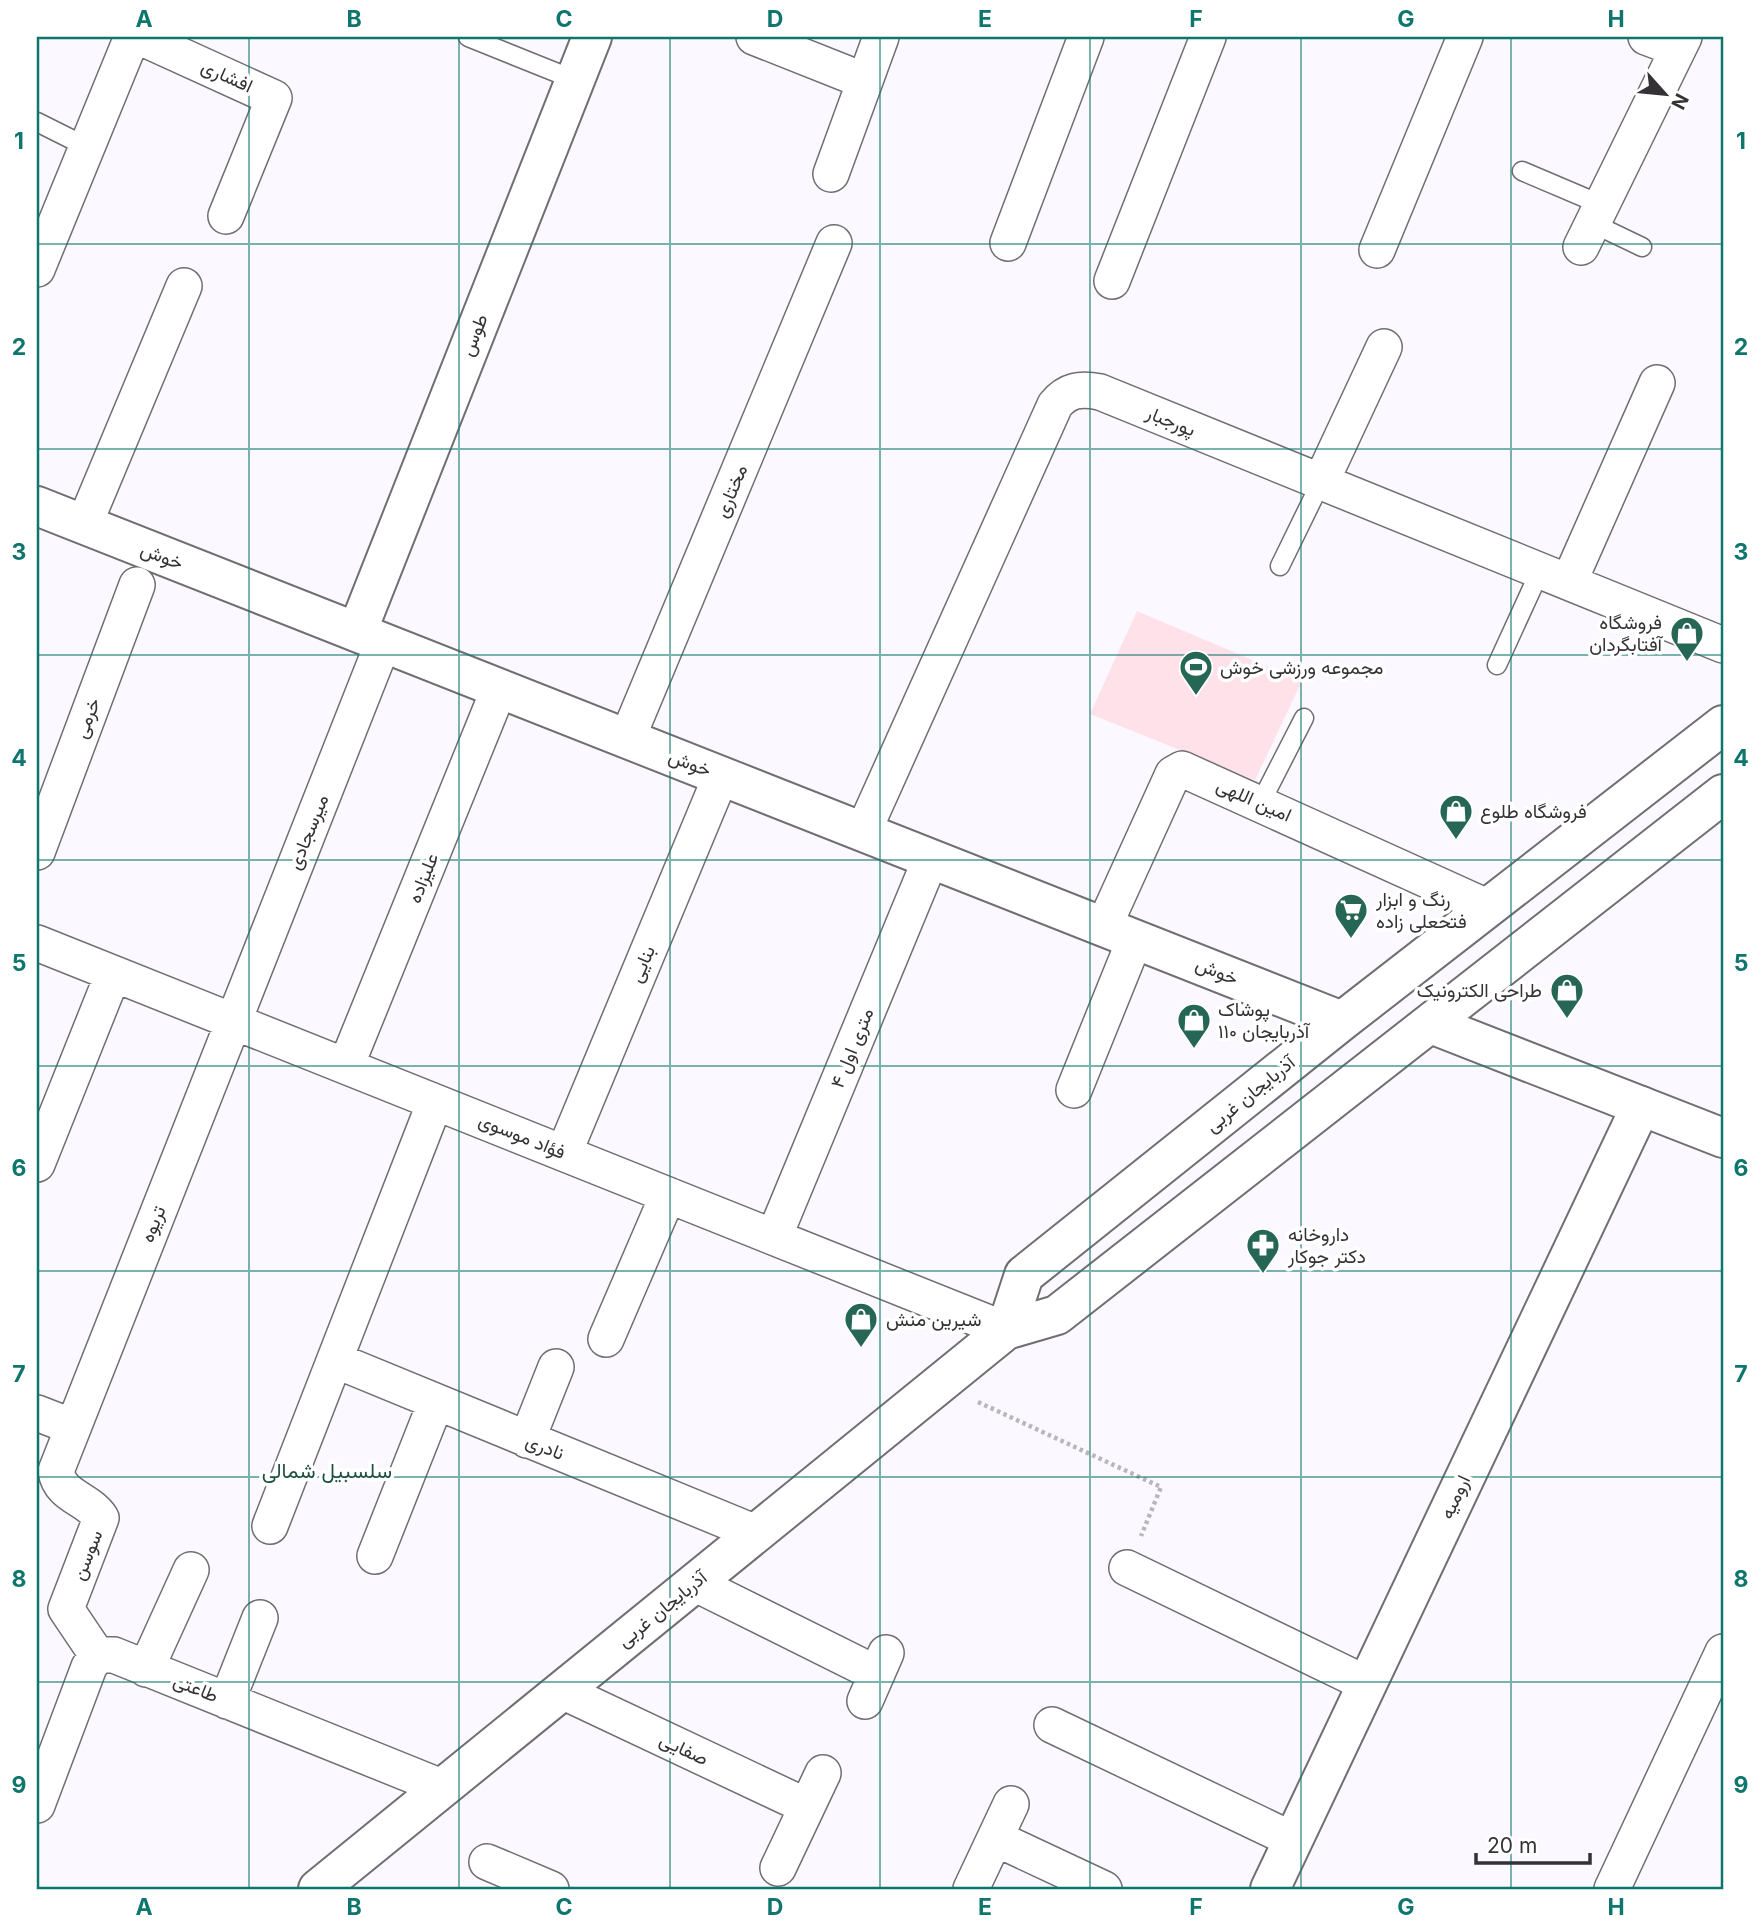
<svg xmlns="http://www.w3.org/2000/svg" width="1760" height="1926" font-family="Inter,Vazirmatn,sans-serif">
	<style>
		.green { fill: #ffe1e9 }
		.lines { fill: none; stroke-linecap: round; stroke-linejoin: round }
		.service-casing { stroke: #706e73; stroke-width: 21 }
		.minor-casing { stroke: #706e73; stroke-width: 38 }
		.tertiary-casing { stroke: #706e73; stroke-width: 42 }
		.secondary-casing { stroke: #706e73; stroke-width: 42 }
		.path { stroke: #b8b5bb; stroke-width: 4.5; stroke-dasharray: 3.5 3.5; stroke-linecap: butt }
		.service { stroke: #fff; stroke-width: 18 }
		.minor { stroke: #fff; stroke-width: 35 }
		.tertiary { stroke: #fff; stroke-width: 38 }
		.secondary { stroke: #fff; stroke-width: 38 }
		.grid { fill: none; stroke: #0f766e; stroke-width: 2; stroke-opacity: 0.55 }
		.labels { text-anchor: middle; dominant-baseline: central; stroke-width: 7; stroke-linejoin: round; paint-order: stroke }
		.street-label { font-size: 19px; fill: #343235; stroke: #fff }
		.poi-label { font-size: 19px; fill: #343235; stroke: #fff; text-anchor: start }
		.neighbourhood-label { font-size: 21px; fill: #1d5041; stroke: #fff }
		.neatline { fill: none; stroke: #0f766e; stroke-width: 2.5 }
		.grid-label { font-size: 23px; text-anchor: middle; font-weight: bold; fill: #0f766e }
	</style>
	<rect width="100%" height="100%" fill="#fbf8ff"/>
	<path class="green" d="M 1137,611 L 1302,681 L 1255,780 L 1090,714 Z"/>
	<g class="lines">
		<defs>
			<path id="service" d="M 468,37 L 575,80
				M 37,122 L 87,147
				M 1522,171 L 1602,205
				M 1592,223 L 1642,247
				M 1280,566 L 1321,482
				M 1497,665 L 1540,571
				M 1261,802 L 1304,718"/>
			<path id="minor" d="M 140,37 L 274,98 L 226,216
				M 754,37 L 865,81
				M 1646,37 L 1678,49
				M 831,174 L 881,37
				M 1008,243 L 1086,37
				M 1581,247 L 1684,37
				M 1377,250 L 1465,37
				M 37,269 L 132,37
				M 1112,281 L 1208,37
				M 1321,482 L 1384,347
				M 84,525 L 184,286
				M 1569,582 L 1657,383
				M 627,739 L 834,243
				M 863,832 L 1055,405 C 1067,390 1080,388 1100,392 L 1723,645
				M 37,852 L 137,585
				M 1104,926 L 1173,774 L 1182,769 L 1487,907
				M 37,943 L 1006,1330
				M 346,1066 L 499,689
				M 1074,1090 L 1135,939
				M 564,1153 L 721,776
				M 37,1164 L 113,974
				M 774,1237 L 931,858
				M 606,1339 L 668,1195
				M 335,1360 L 756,1533
				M 37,1413 L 73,1427
				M 527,1440 L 556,1367
				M 270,1526 L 435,1102
				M 375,1556 L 436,1402
				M 1127,1568 L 1367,1684
				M 694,1583 L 877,1674
				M 97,1655 L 66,1609 L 101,1518 C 88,1498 60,1497 56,1471 L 383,643
				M 146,1669 L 191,1570
				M 562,1691 L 806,1806
				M 227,1701 L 260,1618
				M 865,1701 L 886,1653
				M 1052,1725 L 1293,1840
				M 37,1805 L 89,1667 L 97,1655 L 114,1655 L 444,1788
				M 995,1838 L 1104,1889
				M 487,1862 L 551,1889
				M 778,1868 L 823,1773
				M 971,1889 L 1011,1804
				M 1612,1889 L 1723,1652"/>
			<path id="tertiary" d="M 357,632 L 592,37
				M 1270,1889 L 1641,1106"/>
			<path id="secondary" d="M 37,506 L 1342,1021
				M 1431,1024 L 1723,1138
				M 1006,1330 L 1024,1275 L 1342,1021 L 1723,725
				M 318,1889 L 1006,1330 L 1057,1315 L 1723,794"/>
		</defs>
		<use href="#service" class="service-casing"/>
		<use href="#minor" class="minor-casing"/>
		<use href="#tertiary" class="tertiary-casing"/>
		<use href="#secondary" class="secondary-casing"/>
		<path class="path" d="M 978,1402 L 1161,1487 L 1141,1536"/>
		<use href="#service" class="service"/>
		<use href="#minor" class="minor"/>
		<use href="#tertiary" class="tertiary"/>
		<use href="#secondary" class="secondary"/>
	</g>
	<path class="grid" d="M 249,37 L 249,1889M 459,37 L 459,1889M 670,37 L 670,1889M 880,37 L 880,1889M 1090,37 L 1090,1889M 1301,37 L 1301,1889M 1511,37 L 1511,1889M 37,244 L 1723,244M 37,449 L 1723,449M 37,655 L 1723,655M 37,860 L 1723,860M 37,1066 L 1723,1066M 37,1271 L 1723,1271M 37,1477 L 1723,1477M 37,1682 L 1723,1682"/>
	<defs>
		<symbol id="shop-pin" viewBox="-11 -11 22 30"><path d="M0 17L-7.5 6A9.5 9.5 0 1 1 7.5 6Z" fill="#266654" stroke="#fff"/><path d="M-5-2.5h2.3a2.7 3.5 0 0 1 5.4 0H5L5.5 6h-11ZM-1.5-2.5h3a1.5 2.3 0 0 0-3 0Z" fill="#fff"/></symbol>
		<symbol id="stadium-pin" viewBox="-11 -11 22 30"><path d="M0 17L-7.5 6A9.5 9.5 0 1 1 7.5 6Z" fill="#266654" stroke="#fff"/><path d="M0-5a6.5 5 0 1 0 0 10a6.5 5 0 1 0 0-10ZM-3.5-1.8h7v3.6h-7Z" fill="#fff"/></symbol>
		<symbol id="supermarket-pin" viewBox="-11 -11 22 30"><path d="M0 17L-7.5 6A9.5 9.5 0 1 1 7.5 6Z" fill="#266654" stroke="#fff"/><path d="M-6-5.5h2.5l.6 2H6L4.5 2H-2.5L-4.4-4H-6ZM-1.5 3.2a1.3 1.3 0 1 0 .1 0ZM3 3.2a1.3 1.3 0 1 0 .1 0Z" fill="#fff"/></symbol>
		<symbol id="pharmacy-pin" viewBox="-11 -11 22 30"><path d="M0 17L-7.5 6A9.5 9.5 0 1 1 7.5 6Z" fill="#266654" stroke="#fff"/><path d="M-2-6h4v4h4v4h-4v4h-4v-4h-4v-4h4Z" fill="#fff"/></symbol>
	</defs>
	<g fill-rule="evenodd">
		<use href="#shop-pin" x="1668" y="614" width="38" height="52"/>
		<use href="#stadium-pin" x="1177" y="648" width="38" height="52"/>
		<use href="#shop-pin" x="1437" y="792" width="38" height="52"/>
		<use href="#supermarket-pin" x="1332" y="891" width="38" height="52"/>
		<use href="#shop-pin" x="1548" y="971" width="38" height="52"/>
		<use href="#shop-pin" x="1175" y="1001" width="38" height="52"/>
		<use href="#pharmacy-pin" x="1244" y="1226" width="38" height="52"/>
		<use href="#shop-pin" x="842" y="1300" width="38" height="52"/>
	</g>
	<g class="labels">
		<g class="street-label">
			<text transform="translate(227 76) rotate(24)">افشاری</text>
			<text transform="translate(474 335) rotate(-68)">طوس</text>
			<text transform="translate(1171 421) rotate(22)">پورجبار</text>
			<text transform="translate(731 491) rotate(-67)">مختاری</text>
			<text transform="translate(162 556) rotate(21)">خوش</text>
			<text transform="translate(87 718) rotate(-69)">خرمی</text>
			<text transform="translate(690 763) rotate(21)">خوش</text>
			<text transform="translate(1254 800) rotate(24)">امین اللهی</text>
			<text transform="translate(308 832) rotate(-68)">میرسجادی</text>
			<text transform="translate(423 878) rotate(-68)">علیزاده</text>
			<text transform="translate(642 964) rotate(-67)">بنایی</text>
			<text transform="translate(1217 971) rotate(22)">خوش</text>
			<text transform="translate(852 1048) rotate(-68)">۴ متری اول</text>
			<text transform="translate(1250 1094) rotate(-39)">آذربایجان غربی</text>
			<text transform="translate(522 1136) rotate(22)">فؤاد موسوی</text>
			<text transform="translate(153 1224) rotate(-68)">تریوه</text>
			<text transform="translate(545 1447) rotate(22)">نادری</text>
			<text transform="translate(1455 1497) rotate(-65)">ارومیه</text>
			<text transform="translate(87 1555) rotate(-68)">سوسن</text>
			<text transform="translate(662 1609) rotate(-39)">آذربایجان غربی</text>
			<text transform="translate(196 1688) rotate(22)">طاعتی</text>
			<text transform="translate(684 1749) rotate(25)">صفایی</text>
		</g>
		<g class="poi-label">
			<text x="1662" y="622" text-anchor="end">فروشگاه<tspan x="1662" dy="22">آفتابگردان</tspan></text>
			<text x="1220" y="667">مجموعه ورزشی خوش</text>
			<text x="1480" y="811">فروشگاه طلوع</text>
			<text x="1376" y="899">رنگ و ابزار<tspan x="1376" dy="22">فتحعلی زاده</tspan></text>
			<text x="1542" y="990" text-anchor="end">طراحی الکترونیک</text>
			<text x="1218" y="1009">پوشاک<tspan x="1218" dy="22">آذربایجان ۱۱۰</tspan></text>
			<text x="1288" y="1234">داروخانه<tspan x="1288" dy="22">دکتر جوکار</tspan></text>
			<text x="886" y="1319">شیرین منش</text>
		</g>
		<g class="neighbourhood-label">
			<text x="327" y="1470">سلسبیل شمالی</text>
		</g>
	</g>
	<rect width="1760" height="1926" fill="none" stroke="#ffffff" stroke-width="77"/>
	<g transform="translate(1665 94) rotate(117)" stroke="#ffffff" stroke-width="5" paint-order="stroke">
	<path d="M0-5L12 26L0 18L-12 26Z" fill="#343235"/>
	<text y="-10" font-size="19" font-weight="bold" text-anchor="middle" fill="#343235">N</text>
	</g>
	<path d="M1476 1853v10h114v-10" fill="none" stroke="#343235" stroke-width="3.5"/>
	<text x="1487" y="1853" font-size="21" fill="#343235" stroke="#ffffff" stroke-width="5" paint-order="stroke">20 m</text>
	<rect x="38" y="38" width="1684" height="1850" class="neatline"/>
	<g class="grid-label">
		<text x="144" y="27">A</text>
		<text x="354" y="27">B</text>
		<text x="564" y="27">C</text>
		<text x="775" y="27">D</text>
		<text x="985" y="27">E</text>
		<text x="1196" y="27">F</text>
		<text x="1406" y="27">G</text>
		<text x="1616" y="27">H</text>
		<text x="19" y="149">1</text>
		<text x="1741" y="149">1</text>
		<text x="19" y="355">2</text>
		<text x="1741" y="355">2</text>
		<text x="19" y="560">3</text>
		<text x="1741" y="560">3</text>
		<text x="19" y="766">4</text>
		<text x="1741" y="766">4</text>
		<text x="19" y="971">5</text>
		<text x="1741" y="971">5</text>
		<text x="19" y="1176">6</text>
		<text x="1741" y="1176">6</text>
		<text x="19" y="1382">7</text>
		<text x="1741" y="1382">7</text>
		<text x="19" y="1587">8</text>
		<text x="1741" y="1587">8</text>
		<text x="19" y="1793">9</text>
		<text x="1741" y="1793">9</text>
		<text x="144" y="1915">A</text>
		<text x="354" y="1915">B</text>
		<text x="564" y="1915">C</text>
		<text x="775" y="1915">D</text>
		<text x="985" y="1915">E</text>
		<text x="1196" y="1915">F</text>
		<text x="1406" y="1915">G</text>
		<text x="1616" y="1915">H</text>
	</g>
</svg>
